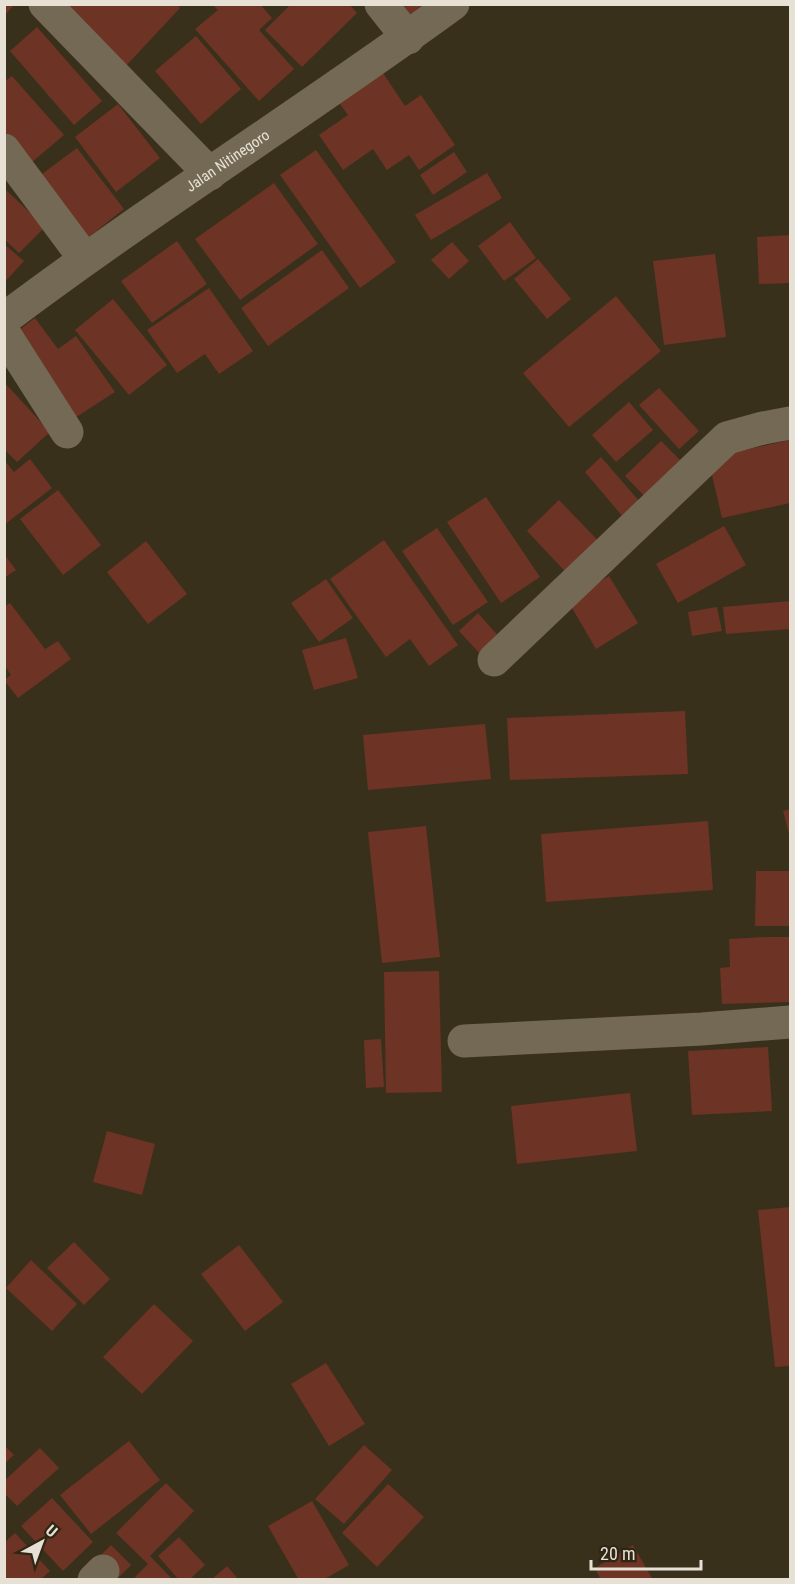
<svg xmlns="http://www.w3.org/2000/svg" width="795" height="1584" font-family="'Roboto Condensed',sans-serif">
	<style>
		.building { fill: #6d3324 }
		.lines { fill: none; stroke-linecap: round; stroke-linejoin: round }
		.minor { stroke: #736954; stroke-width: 33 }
		.labels { text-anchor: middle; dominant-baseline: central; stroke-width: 6; stroke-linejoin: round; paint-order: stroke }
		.street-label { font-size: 15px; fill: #e7e1d5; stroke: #2f2613 }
	</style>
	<rect width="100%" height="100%" fill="#39301c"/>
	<path class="building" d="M 4,4 L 15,4 L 4,16 Z
		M 61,4 L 177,4 L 180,8 L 124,68 Z
		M 212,4 L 260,4 L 272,18 L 259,30 L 294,69 L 259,101 L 195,29 L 218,10 Z
		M 291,4 L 349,4 L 357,13 L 302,67 L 265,30 Z
		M 392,4 L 424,4 L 406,20 Z
		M 37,27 L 102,101 L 74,125 L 10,51 Z
		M 196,36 L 241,89 L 201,124 L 155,71 Z
		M 381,70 L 405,106 L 421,95 L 455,145 L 419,170 L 409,155 L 387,170 L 373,149 L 343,170 L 319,135 L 348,115 L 337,100 Z
		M 12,76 L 64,135 L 31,163 L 4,133 L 4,82 Z
		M 118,104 L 160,158 L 116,192 L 75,137 Z
		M 77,148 L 124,209 L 86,239 L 38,177 Z
		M 316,150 L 396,262 L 360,288 L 280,175 Z
		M 454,152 L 467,172 L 433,195 L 420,175 Z
		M 487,173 L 502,198 L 431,240 L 415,215 Z
		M 274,183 L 318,244 L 240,300 L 195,239 Z
		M 4,188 L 45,227 L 19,253 L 4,239 Z
		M 510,222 L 536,258 L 504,281 L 478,246 Z
		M 790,235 L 790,283 L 759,284 L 757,237 Z
		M 177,241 L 207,284 L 152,323 L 121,281 Z
		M 452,242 L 469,261 L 449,279 L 431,260 Z
		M 4,244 L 24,261 L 4,283 Z
		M 322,250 L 349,288 L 268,346 L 241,308 Z
		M 715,254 L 726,337 L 664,345 L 653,261 Z
		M 538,259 L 571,299 L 547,319 L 514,279 Z
		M 209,288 L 253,351 L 219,374 L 205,354 L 177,373 L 147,330 Z
		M 616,296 L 661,351 L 569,427 L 523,373 Z
		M 113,299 L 167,365 L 129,395 L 75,330 Z
		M 35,318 L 58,349 L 76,336 L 115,392 L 67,423 L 10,337 Z
		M 4,382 L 50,432 L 17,462 L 4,449 Z
		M 659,388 L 699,431 L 679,449 L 639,405 Z
		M 629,402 L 653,430 L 616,462 L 592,435 Z
		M 790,440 L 790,503 L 722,518 L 708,458 Z
		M 661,441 L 690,470 L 653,505 L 625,476 Z
		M 601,457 L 640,502 L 623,517 L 585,472 Z
		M 30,459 L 52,488 L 4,525 L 4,460 L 14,472 Z
		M 58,490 L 101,545 L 63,575 L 20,519 Z
		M 486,497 L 540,577 L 501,603 L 447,522 Z
		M 559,500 L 609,552 L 576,583 L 527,531 Z
		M 724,526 L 746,565 L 678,603 L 656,564 Z
		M 437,528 L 488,602 L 453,625 L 402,551 Z
		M 384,540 L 458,645 L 429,666 L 410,639 L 386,657 L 330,579 Z
		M 146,541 L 187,594 L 148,624 L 107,572 Z
		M 4,554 L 16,570 L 4,578 Z
		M 609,576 L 638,623 L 596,649 L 568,601 Z
		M 326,579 L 353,618 L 319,642 L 291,603 Z
		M 790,601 L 790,629 L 726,634 L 723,607 Z
		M 10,603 L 45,649 L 58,641 L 71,659 L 18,698 L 4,680 L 11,675 L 4,665 L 4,607 Z
		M 717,607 L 722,631 L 692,636 L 688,612 Z
		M 478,613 L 501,639 L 482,656 L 459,631 Z
		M 346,638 L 358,678 L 314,690 L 302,650 Z
		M 685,711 L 688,774 L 510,780 L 507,718 Z
		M 485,724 L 491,779 L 368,790 L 363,735 Z
		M 790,809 L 790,838 L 783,811 Z
		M 708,821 L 713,890 L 546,902 L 541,834 Z
		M 426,826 L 440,957 L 382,963 L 368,832 Z
		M 756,871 L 790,871 L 790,926 L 755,926 Z
		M 765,937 L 790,937 L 790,1002 L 722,1004 L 720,968 L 730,967 L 729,939 Z
		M 439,971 L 442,1092 L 386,1093 L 384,972 Z
		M 381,1039 L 384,1087 L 366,1088 L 364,1040 Z
		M 768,1047 L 772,1111 L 692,1115 L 688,1051 Z
		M 630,1093 L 637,1151 L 517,1164 L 511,1106 Z
		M 107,1131 L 155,1144 L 142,1195 L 93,1182 Z
		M 790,1207 L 790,1366 L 775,1367 L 758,1210 Z
		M 74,1242 L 110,1279 L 84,1305 L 47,1268 Z
		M 239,1245 L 283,1302 L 245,1331 L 201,1274 Z
		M 31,1260 L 77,1304 L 52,1331 L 6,1288 Z
		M 154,1304 L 193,1341 L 142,1394 L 103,1357 Z
		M 326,1363 L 365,1424 L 329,1446 L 291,1384 Z
		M 129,1441 L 160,1480 L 91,1534 L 60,1495 Z
		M 4,1445 L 14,1455 L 4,1464 Z
		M 364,1445 L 392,1470 L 344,1524 L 315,1499 Z
		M 40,1448 L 59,1468 L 17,1506 L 4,1493 L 4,1481 Z
		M 166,1483 L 194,1511 L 150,1556 L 173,1580 L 138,1580 L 135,1577 L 148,1564 L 116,1533 Z
		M 388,1484 L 424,1517 L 377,1567 L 342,1533 Z
		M 52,1498 L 93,1542 L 63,1571 L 21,1526 Z
		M 312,1501 L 349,1565 L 323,1580 L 299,1580 L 268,1526 Z
		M 15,1533 L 50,1571 L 40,1580 L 8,1580 L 4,1576 L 4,1543 Z
		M 179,1537 L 205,1565 L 189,1580 L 179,1580 L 158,1556 Z
		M 111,1545 L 131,1565 L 119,1577 L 100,1556 Z
		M 633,1545 L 653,1580 L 601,1580 L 595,1568 Z
		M 227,1566 L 239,1580 L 211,1580 Z"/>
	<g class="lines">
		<g class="minor">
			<path d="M 45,4 L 210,174"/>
			<path d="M 381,4 L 408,38"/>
			<path d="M 4,150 L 85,259"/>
			<path id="s1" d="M 4,319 C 150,209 305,112 453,4"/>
			<path d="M 4,333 L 67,432"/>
			<path d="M 494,660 L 727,438 L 763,428 L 790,423"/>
			<path d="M 464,1041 L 702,1029 L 790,1022"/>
			<path d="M 94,1580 L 103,1571"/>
		</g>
	</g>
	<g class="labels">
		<g class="street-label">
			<text stroke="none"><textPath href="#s1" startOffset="274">Jalan Nitinegoro</textPath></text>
		</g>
	</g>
	<rect width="795" height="1584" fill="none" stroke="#e7e1d5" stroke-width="12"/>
	<g transform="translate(42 1542) rotate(41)" stroke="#2f2613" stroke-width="4.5" paint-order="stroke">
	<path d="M0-4.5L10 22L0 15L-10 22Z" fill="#e7e1d5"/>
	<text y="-9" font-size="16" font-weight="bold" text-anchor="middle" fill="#e7e1d5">U</text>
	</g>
	<path d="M591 1560v9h110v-9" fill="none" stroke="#e7e1d5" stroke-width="3"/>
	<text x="600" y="1560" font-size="18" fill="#e7e1d5" stroke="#2f2613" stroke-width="4.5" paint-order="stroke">20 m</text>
</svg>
